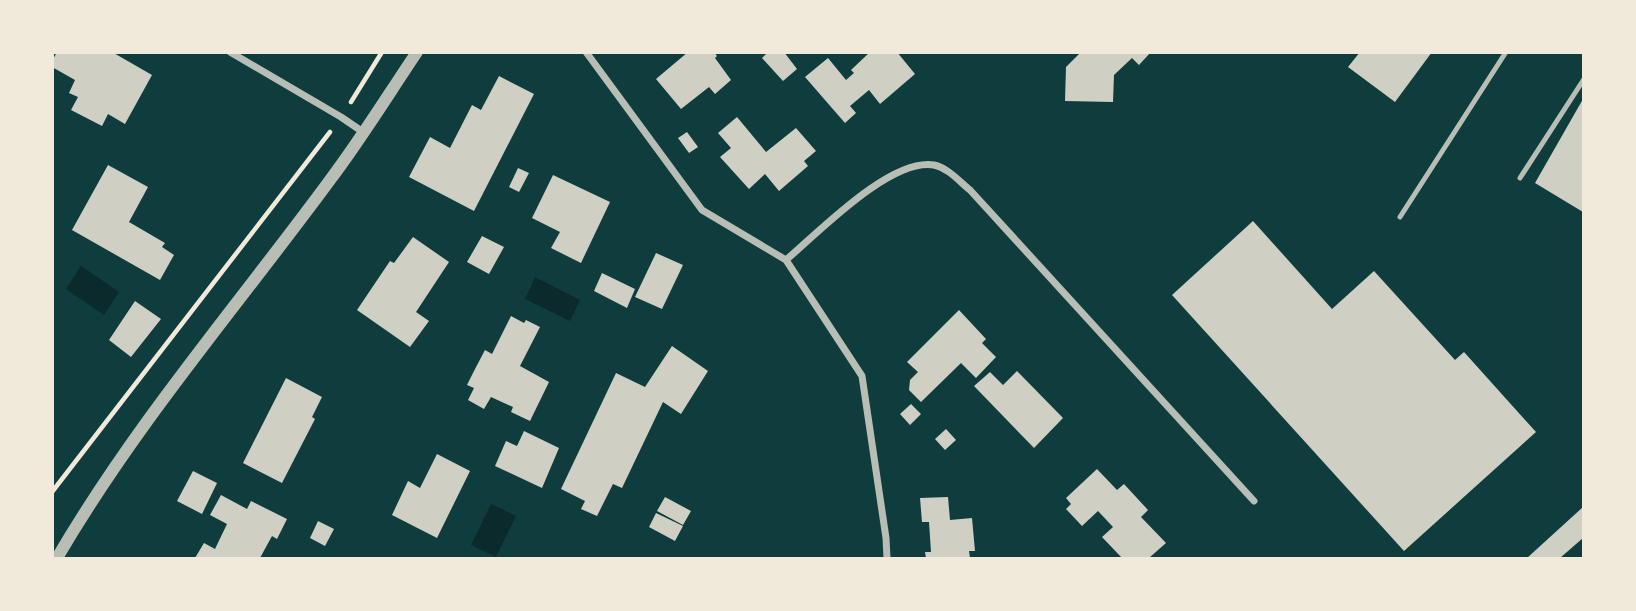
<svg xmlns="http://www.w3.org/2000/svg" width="1636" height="611" font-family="'Exo 2',sans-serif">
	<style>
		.water { fill: #0a2a2b }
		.building { fill: #cfcfc3 }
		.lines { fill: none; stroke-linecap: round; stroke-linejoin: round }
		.path { stroke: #f1e9da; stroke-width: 4.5 }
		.service { stroke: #b8beb3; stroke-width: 5 }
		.minor { stroke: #b8beb3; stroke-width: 7 }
		.tertiary { stroke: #b8beb3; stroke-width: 12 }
	</style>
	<rect width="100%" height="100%" fill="#0f3d3e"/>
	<path class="water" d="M 81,266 L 119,292 L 104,315 L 66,289 Z
		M 535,277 L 580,300 L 570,321 L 525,299 Z
		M 491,504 L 516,516 L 496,557 L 471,545 Z"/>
	<path class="building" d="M 57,52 L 112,52 L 152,75 L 125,124 L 108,114 L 102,126 L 71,110 L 78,97 L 69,93 L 75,80 L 52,67 L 52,61 Z
		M 688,52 L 714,52 L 717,56 L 715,58 L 731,80 L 715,94 L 709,87 L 681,109 L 656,79 Z
		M 768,52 L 784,52 L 797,69 L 783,81 L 762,58 Z
		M 870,52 L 897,52 L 915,74 L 880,104 L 869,90 L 850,106 L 856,113 L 845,123 L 805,77 L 828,58 L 846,80 L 854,73 L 851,70 Z
		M 1081,52 L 1151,52 L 1139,65 L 1132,58 L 1114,75 L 1113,102 L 1065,101 L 1066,67 Z
		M 1360,52 L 1432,52 L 1395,102 L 1348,67 Z
		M 499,76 L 534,94 L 474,211 L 409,177 L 430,137 L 450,148 L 472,105 L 481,110 Z
		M 1583,99 L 1583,212 L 1535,183 Z
		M 737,117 L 766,152 L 796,128 L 816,151 L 804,161 L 808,166 L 779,191 L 765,174 L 749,189 L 720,157 L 731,148 L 718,133 Z
		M 687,132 L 698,147 L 689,153 L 678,138 Z
		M 108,165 L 148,187 L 129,222 L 165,243 L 162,247 L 174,255 L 160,280 L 72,230 Z
		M 518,168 L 529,173 L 519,192 L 509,187 Z
		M 553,175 L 610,202 L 581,263 L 551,248 L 560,232 L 532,218 Z
		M 1253,221 L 1332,309 L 1374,271 L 1455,360 L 1464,352 L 1536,432 L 1404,551 L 1172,295 Z
		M 482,236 L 504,247 L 489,274 L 467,262 Z
		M 413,237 L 449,262 L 416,312 L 429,321 L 410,347 L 357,310 L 390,261 L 394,263 Z
		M 656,253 L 683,265 L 662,309 L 635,297 Z
		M 602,273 L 635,289 L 627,308 L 594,291 Z
		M 135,301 L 161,319 L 131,357 L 109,340 Z
		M 959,310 L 986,339 L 982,343 L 996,357 L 976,378 L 961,363 L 921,402 L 909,390 L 910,380 L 918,372 L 907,362 Z
		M 511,316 L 524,323 L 526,320 L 540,327 L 520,366 L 549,382 L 530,421 L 511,412 L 513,407 L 491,397 L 484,409 L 468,400 L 474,388 L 467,385 L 475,369 L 485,350 L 492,354 Z
		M 672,346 L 708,371 L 681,414 L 663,402 L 622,488 L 613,484 L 597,516 L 581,509 L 585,501 L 561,489 L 616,373 L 645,387 Z
		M 1017,371 L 1063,418 L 1034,448 L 974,386 L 990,372 L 1003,385 Z
		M 286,378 L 322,397 L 312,417 L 315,419 L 282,483 L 243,463 Z
		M 911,404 L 921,414 L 910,425 L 900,414 Z
		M 946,429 L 956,440 L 945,450 L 935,439 Z
		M 524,431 L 559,448 L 542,488 L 495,466 L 506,441 L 517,446 Z
		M 437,454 L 470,471 L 437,538 L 392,515 L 408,481 L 420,488 Z
		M 1097,469 L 1117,490 L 1124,484 L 1148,510 L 1141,517 L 1166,543 L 1149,558 L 1122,558 L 1102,537 L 1113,527 L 1098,511 L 1082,526 L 1066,509 L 1071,504 L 1066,498 Z
		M 193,471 L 217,483 L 202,514 L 177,501 Z
		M 221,495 L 247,509 L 251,501 L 287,519 L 277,539 L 272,536 L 260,558 L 195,558 L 204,543 L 215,549 L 227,524 L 210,515 Z
		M 665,497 L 691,511 L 683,525 L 657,511 Z
		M 948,497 L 950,520 L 972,518 L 975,551 L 969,551 L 970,558 L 926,558 L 925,552 L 931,552 L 929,522 L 922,522 L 920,498 Z
		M 1583,507 L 1583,538 L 1560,558 L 1527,558 Z
		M 656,513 L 683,526 L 675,541 L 649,527 Z
		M 318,521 L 334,529 L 325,546 L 310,538 Z"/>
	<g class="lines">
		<path class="path" d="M 351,102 L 382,52
			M 52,492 L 330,132"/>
		<path class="service" d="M 1520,178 L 1584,79
			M 1400,217 L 1506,52"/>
		<path class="minor" d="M 230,52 L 341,117 L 363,132
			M 586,52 L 702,210 L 786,260 L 862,376 L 886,538 L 887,558
			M 786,260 C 819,232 890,158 934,165 C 948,168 959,181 970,190 L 1254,501"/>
		<path class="tertiary" d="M 57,558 C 136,423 238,305 330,180 C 361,139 388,95 417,52"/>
	</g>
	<rect width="1636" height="611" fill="none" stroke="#f1e9da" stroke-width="108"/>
</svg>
